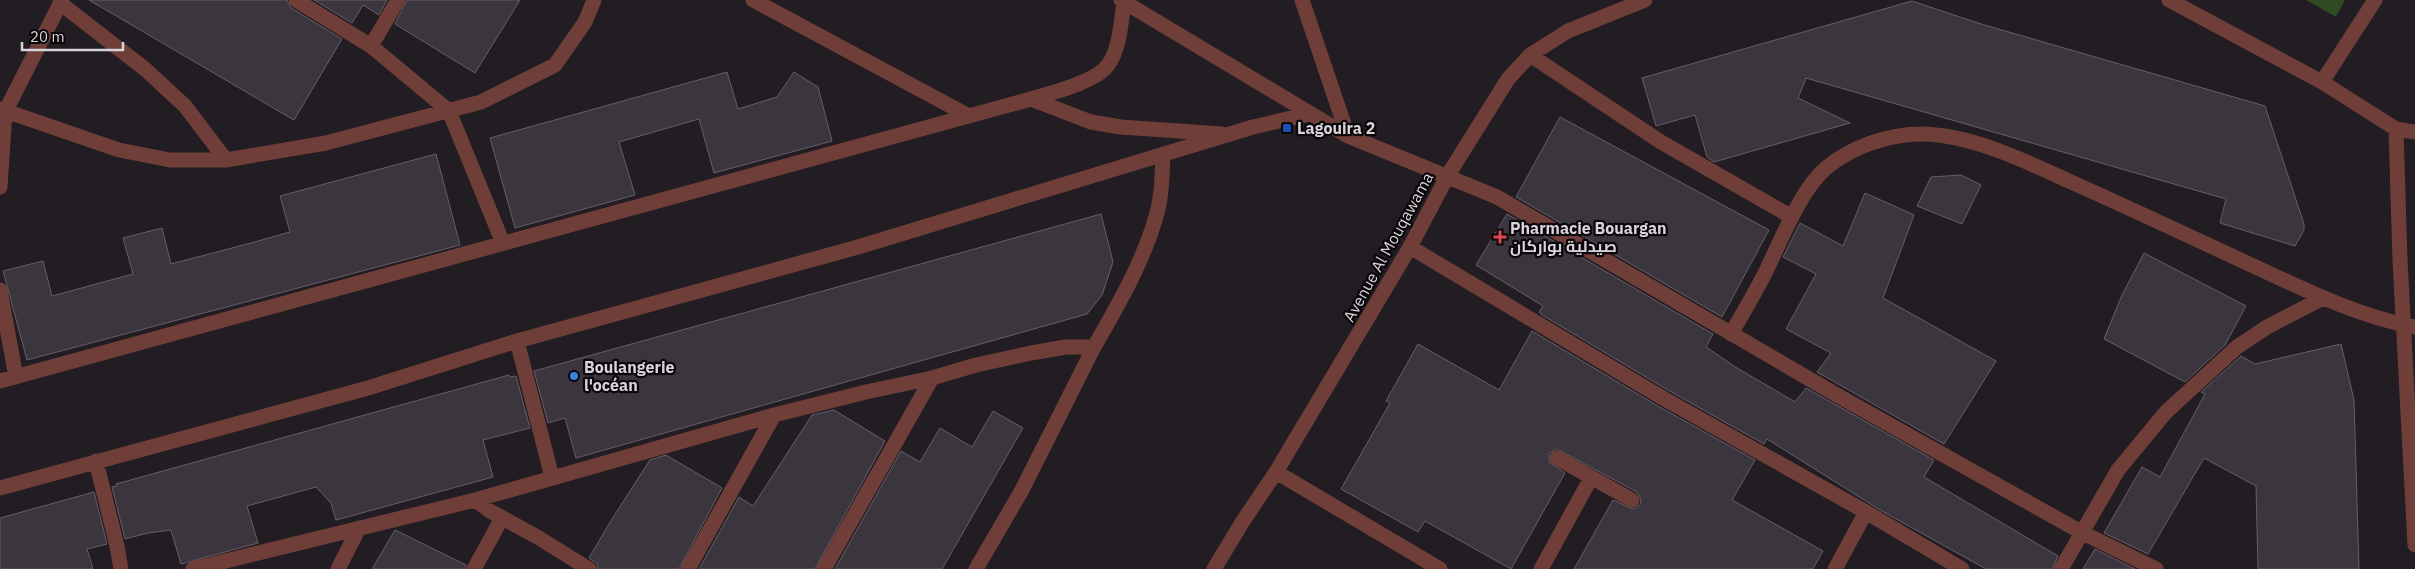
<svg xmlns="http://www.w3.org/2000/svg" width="2415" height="569" font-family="'IBM Plex Sans',Cairo,sans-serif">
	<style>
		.green { fill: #2e4b22 }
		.building { fill: #3b353d; stroke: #675f68 }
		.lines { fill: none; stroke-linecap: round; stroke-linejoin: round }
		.minor { stroke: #6f3e38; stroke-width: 15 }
		.transit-dot { fill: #1a4fb4; stroke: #0a070a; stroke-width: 2 }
		.health-dot { fill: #e0444e; stroke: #0a070a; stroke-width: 2 }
		.shop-dot { fill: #3f7fe0; stroke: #0a070a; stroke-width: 2 }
		.labels { text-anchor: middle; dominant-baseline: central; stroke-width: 4.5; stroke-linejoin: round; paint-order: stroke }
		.poi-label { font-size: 16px; font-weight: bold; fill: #d8d4d9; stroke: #0a070a; text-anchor: start }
		.street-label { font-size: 16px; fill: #d8d4d9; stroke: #0a070a }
	</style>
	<rect width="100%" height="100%" fill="#221c23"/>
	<path class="green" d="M 2306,0 L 2345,0 L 2336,17 Z"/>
	<path class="building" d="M 89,0 L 287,0 L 291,8 L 342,39 L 294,120 Z
		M 314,0 L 387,0 L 379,15 L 363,5 L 352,23 Z
		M 407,0 L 520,0 L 475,73 L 395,24 Z
		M 1912,1 L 1981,24 L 2265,106 L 2304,224 L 2304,230 L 2295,246 L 2220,223 L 2226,199 L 1806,78 L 1798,98 L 1850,123 L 1714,162 L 1707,157 L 1695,115 L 1656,126 L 1642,78 Z
		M 727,72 L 738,109 L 777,97 L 794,72 L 818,87 L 832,141 L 714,173 L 699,119 L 619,142 L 635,195 L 515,228 L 490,138 Z
		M 1560,117 L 1769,230 L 1722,317 L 1516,197 Z
		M 436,154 L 460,245 L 27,360 L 3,271 L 43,261 L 52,296 L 133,274 L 123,238 L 162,228 L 171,264 L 251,243 L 290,232 L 280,196 Z
		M 1961,175 L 1981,185 L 1962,224 L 1917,206 L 1931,177 Z
		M 1865,193 L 1914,215 L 1883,298 L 1996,361 L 1944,444 L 1817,372 L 1831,353 L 1786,329 L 1816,274 L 1783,257 L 1800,223 L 1843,246 Z
		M 1101,214 L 1113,262 L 1102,295 L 1087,314 L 576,458 L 565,418 L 548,423 L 534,371 Z
		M 1507,214 L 1713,334 L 1706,347 L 1737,368 L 1795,402 L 1806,388 L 1934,460 L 1924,477 L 2058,556 L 2052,569 L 1986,569 L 1880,510 L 1767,439 L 1764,444 L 1666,389 L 1542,315 L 1539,312 L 1543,306 L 1476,265 Z
		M 2144,253 L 2246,306 L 2225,345 L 2185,382 L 2104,339 L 2122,295 Z
		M 1532,331 L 1656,405 L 1755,460 L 1732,500 L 1823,551 L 1813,569 L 1574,569 L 1613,500 L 1633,509 L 1640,505 L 1641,499 L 1637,492 L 1557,449 L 1549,453 L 1549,462 L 1565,473 L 1511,569 L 1425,521 L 1418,532 L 1341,489 L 1390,403 L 1386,401 L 1418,344 L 1499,390 Z
		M 2341,344 L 2354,400 L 2359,569 L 2258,569 L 2256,486 L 2204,458 L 2148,554 L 2104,533 L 2142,467 L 2160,477 L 2205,394 L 2201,392 L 2241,356 L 2255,364 Z
		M 509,375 L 510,377 L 516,376 L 530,428 L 483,440 L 493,477 L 336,520 L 331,503 L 316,487 L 247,506 L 258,543 L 181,564 L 171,530 L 148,533 L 125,539 L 112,487 L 117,486 L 116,484 Z
		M 834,410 L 885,441 L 815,569 L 699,569 L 739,497 L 753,506 L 812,415 Z
		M 993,411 L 1023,428 L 942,569 L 835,569 L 901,451 L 920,462 L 940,428 L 972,447 Z
		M 666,455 L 722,488 L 679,569 L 598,569 L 597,564 L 589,558 L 612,519 L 650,460 Z
		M 94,492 L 107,544 L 87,549 L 93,569 L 0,569 L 0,518 Z
		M 395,530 L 466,565 L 465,569 L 372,569 Z
		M 2095,549 L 2135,569 L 2083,569 Z"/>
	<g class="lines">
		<path class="minor" d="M 296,0 L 371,46 L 398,0
			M 753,0 L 969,116
			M 1121,0 L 1348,136 L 1497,197 L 1842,398 L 2081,532 L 2156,569
			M 1302,0 L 1348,136
			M 2169,0 L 2322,82 L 2396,129 L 2415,132
			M 60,3 L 145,69 L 185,106 L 226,160 L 326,143 L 481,102 L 555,65 L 585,22 L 594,0
			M 371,46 L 449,111 L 503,243
			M 1530,55 L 1661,142 L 1792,217
			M 2322,82 L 2375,0
			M 1031,99 L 1091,122 L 1121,127 L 1222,134
			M 0,109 L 119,150 L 170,160 L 226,160
			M 2396,129 L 2400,260 L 2415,545
			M 0,187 L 5,112 L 62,0
			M 1410,247 L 1661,397 L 1866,512 L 1962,569
			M 0,290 L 16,377
			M 1731,334 C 1741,316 1752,298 1762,279 C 1779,247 1798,192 1826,168 C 1851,147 1888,134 1922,134 C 1973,135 2025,161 2071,182 C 2134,210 2197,240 2260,269 C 2309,292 2361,317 2415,327
			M 517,341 L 552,477
			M 0,381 L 1031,99 C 1051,93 1096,82 1108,65 C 1120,49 1121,21 1124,2
			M 1557,458 L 1632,500
			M 96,461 L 117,546 L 121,569
			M 1276,472 L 1440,569
			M 0,488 L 368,388 L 517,341 L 858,247 L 1253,127 L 1309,114
			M 475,500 L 490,511 L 539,538 L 589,569
			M 193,569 L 475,500 L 774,415 L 866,392 L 932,378 L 976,365 L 1031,353 L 1066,347 L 1094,347 C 1117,307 1142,264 1155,220 C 1162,199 1162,177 1163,155
			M 338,569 L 359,528
			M 474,569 L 502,518
			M 688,569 L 774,415
			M 824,569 L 932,378
			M 976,569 L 1022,490 L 1094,347
			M 1214,569 L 1243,521 L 1276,472 L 1410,247 L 1448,175 L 1508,79 L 1530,55 L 1568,31 L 1645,0
			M 1541,569 L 1591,478
			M 1835,569 L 1866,512
			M 2061,569 L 2118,470 L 2166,412 L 2237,347 L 2267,327 L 2323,298"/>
	</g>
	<rect class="transit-dot" x="1282" y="123" width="10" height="10" rx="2.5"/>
	<path class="health-dot" d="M1497.5 229.5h5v5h5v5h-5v5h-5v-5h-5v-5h5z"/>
	<circle class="shop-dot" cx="574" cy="376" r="5"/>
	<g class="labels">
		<g class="poi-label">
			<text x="1297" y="128">Lagouira 2</text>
			<text x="1510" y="228">Pharmacie Bouargan<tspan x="1510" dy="18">صيدلية بواركان</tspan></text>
			<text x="584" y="367">Boulangerie<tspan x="584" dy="18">l'océan</tspan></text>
		</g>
		<g class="street-label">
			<text transform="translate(1388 247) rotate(-61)">Avenue Al Mouqawama</text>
		</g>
	</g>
	<path d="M22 42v8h101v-8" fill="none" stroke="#d8d4d9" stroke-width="2.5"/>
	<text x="30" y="42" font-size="15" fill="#d8d4d9" stroke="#0a070a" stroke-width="4" paint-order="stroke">20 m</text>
</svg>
